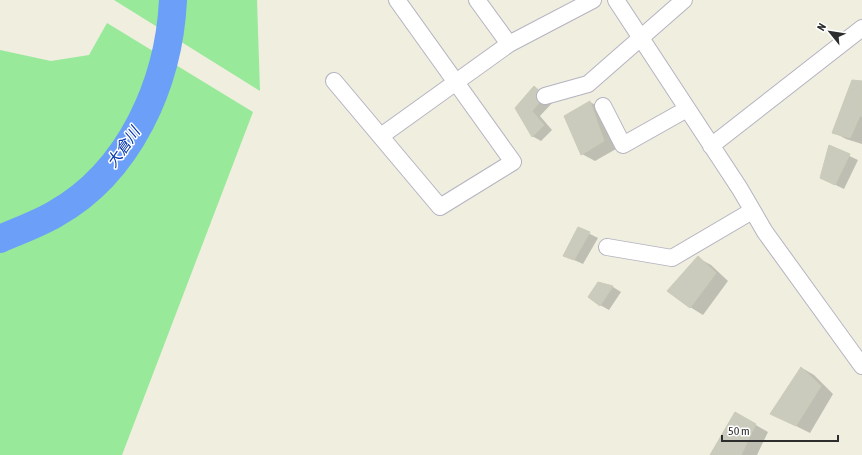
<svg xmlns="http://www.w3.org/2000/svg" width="862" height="455" font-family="'Asap Condensed','Noto Sans JP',sans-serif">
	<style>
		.green { fill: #98e99a }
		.shadow { fill: #0003 }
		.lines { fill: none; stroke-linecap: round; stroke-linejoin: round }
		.river { stroke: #6b9ff8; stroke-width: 28 }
		.building { fill: #cbcbbd; stroke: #cbcbb8 }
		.minor-casing { stroke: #b5b3c1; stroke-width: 18 }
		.minor { stroke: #fff; stroke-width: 16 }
		.labels { text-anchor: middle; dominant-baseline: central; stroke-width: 3; stroke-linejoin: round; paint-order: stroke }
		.water-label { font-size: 15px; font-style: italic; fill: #0334ab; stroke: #fff }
	</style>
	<rect width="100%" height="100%" fill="#efeedf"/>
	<path class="green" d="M 114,0 L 257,0 L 260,91 Z
		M 107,23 L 253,112 L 122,455 L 0,455 L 0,50 L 51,61 L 89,55 Z"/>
	<path class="shadow" d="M 862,82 L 862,144 L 846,139 L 833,132 Z
		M 542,93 L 553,102 L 540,116 L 552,130 L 541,141 L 532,136 L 517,108 Z
		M 590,102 L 603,109 L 616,149 L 595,161 L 582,154 L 565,117 Z
		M 830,147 L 858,160 L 844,189 L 821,178 Z
		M 578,228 L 598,238 L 583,264 L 565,256 Z
		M 698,258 L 711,265 L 728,281 L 703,315 L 690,307 Z
		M 599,283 L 613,287 L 621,292 L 609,310 L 600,305 Z
		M 802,368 L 814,375 L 833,394 L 810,433 L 784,420 Z
		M 735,413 L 768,432 L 757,455 L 711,455 Z"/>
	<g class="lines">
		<path class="river" d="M 0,239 C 18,231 38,224 55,214 C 130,172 169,83 173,0"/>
	</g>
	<path class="building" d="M 852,80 L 862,81 L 862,116 L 860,116 L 850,138 L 832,133 Z
		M 534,86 L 545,96 L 532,111 L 544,125 L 532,137 L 515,108 Z
		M 590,101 L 604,141 L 581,155 L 564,116 Z
		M 829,145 L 850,154 L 835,185 L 820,178 Z
		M 578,227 L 590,232 L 574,260 L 563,256 Z
		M 698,256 L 716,273 L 690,308 L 667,291 Z
		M 598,282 L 613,286 L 600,306 L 588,297 Z
		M 801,367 L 821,386 L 796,426 L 770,414 Z
		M 735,412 L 756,424 L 741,455 L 710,455 Z"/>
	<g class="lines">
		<defs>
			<path id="minor" d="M 477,0 L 509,44
				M 616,0 L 740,189 L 765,232 L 862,366
				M 334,81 L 440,207 L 513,162 L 397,0
				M 545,96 L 588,84 L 684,0
				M 603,106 L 623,145 L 687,109
				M 381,136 L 509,44 L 593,0
				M 711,146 L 862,28
				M 607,247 L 672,258 L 752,211"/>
		</defs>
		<use href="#minor" class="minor-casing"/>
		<use href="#minor" class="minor"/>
	</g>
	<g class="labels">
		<g class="water-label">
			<text transform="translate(123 147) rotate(-55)">大倉川</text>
		</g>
	</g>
	<g transform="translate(830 32) rotate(300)" stroke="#ffffff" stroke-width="3" paint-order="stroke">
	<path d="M0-3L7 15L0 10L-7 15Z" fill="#2d2d2d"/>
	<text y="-6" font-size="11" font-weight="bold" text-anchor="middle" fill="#2d2d2d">N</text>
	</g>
	<path d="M722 435v6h116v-6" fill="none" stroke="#2d2d2d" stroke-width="2"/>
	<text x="728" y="435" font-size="12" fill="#2d2d2d" stroke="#ffffff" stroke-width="3" paint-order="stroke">50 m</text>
</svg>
